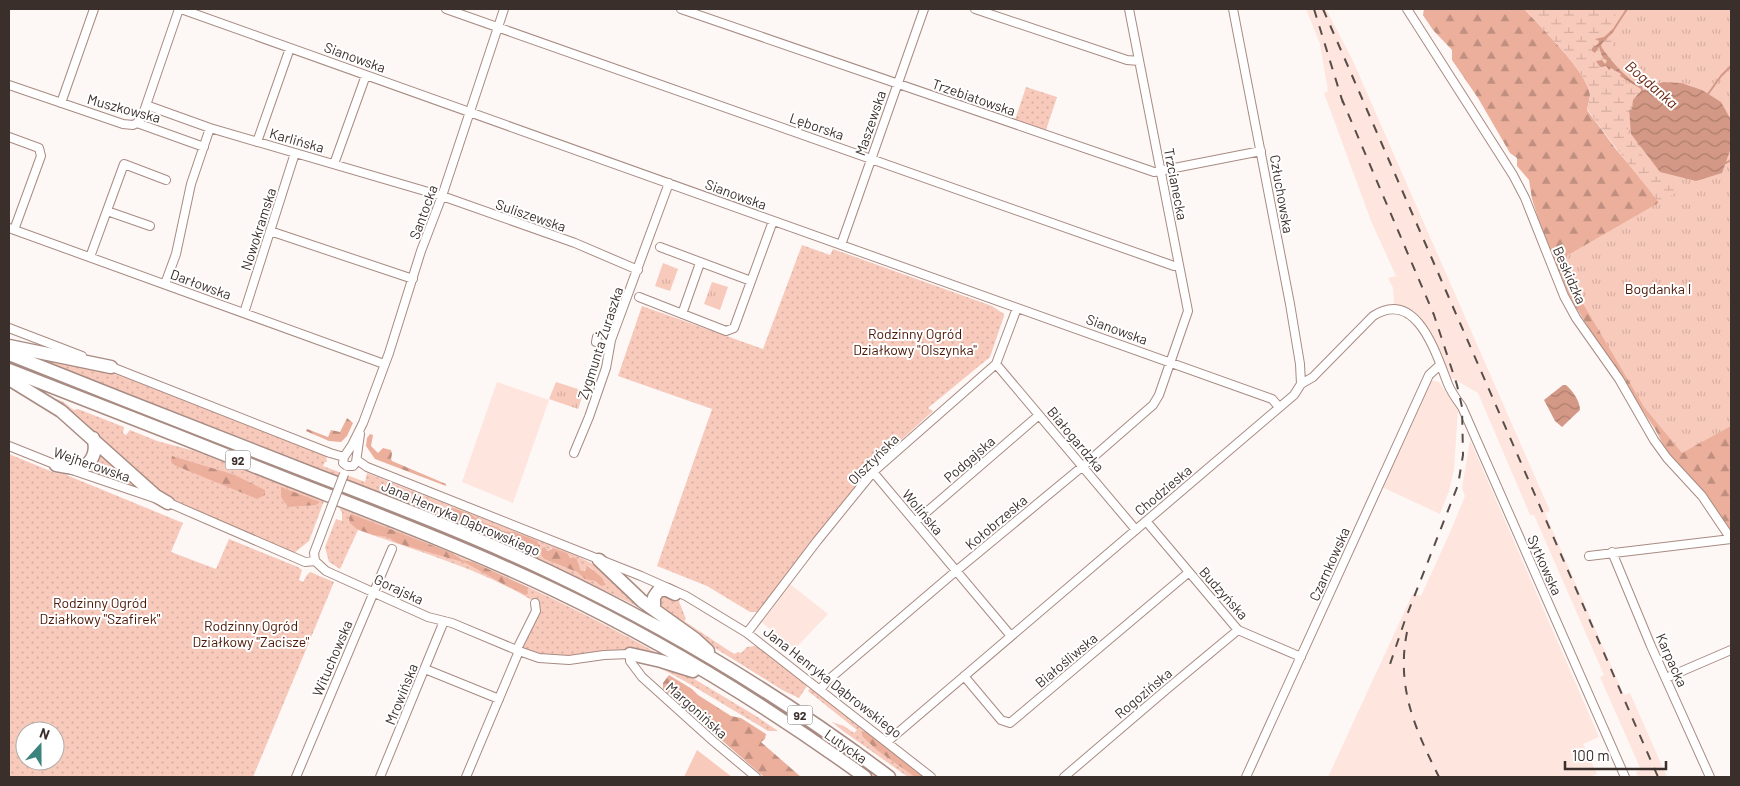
<svg xmlns="http://www.w3.org/2000/svg" width="1740" height="786" font-family="Barlow,sans-serif">
	<style>
		.built { fill: #fee6de }
		.grass { fill: url(#grass-dots); fill-rule: evenodd }
		.forest { fill: url(#forest-firs) }
		.wetland { fill: url(#wetland-marsh) }
		.park { fill: url(#park-tufts) }
		.pitch { fill: #f8cabc }
		.water { fill: url(#water-waves) }
		.lines { fill: none; stroke-linecap: round; stroke-linejoin: round }
		.stream { stroke: #d49986; stroke-width: 2 }
		.minor-casing { stroke: #a88b82; stroke-width: 10 }
		.primary-casing { stroke: #a88b82; stroke-width: 15 }
		.minor { stroke: #fff; stroke-width: 8 }
		.primary { stroke: #fff; stroke-width: 12 }
		.rail { stroke: #584d49; stroke-width: 2; stroke-dasharray: 9 9; stroke-linecap: butt }
		.minor-bridge-casing { stroke: #a88b82; stroke-width: 10; stroke-linecap: butt }
		.minor-bridge { stroke: #fff; stroke-width: 8 }
		.labels { text-anchor: middle; dominant-baseline: central; stroke-width: 4; stroke-linejoin: round; paint-order: stroke }
		.shield { fill: #fff; stroke: #766d6b; stroke-width: 1 }
		.shield-label { font-size: 12px; font-weight: bold; fill: #3b2f2b }
		.street-label { font-size: 14px; fill: #3b2f2b; stroke: #fff }
		.park-label { font-size: 14px; fill: #4b1604; stroke: #fff }
		.water-label { font-size: 15px; font-style: italic; fill: #6d270f; stroke: #fff }
	</style>
	<defs>
		<pattern id="grass-dots" width="8" height="8" patternUnits="userSpaceOnUse" patternTransform="scale(1.25)"><rect width="8" height="8" fill="#f8cabc"/><path d="M2 2h.1M6 6h.1" fill="none" stroke="#d6aea2" stroke-width="1.8" stroke-linecap="round"/></pattern>
		<pattern id="forest-firs" width="22" height="20" patternUnits="userSpaceOnUse" patternTransform="scale(1.25)"><rect width="22" height="20" fill="#ebaf9c"/><path d="M5 1l3.5 6h-7zM16 11l3.5 6h-7z" fill="#c08f7f"/></pattern>
		<pattern id="wetland-marsh" width="20" height="14" patternUnits="userSpaceOnUse" patternTransform="scale(1.25)"><rect width="20" height="14" fill="#f8cabc"/><path d="M1 5h8M5 5V1M11 12h8M15 12V8" fill="none" stroke="#d6aea2"/></pattern>
		<pattern id="park-tufts" width="24" height="20" patternUnits="userSpaceOnUse" patternTransform="scale(1.25)"><rect width="24" height="20" fill="#f8cabc"/><path d="M3 7l-1-3M5 7V3M7 7l1-3M15 17l-1-3M17 17v-4M19 17l1-3" fill="none" stroke="#d6aea2"/></pattern>
		<pattern id="water-waves" width="16" height="10" patternUnits="userSpaceOnUse" patternTransform="scale(1.25)"><rect width="16" height="10" fill="#d49986"/><path d="M0 5q4-4 8 0t8 0" fill="none" stroke="#ad7d6e"/></pattern>
	</defs>
	<rect width="100%" height="100%" fill="#fdf7f5"/>
	<path class="built" d="M 1306,9 L 1326,9 L 1353,61 L 1550,511 L 1545,513 L 1624,695 L 1630,693 L 1667,777 L 1638,777 L 1636,772 L 1641,770 L 1600,677 L 1604,675 L 1534,515 L 1530,515 L 1478,393 L 1450,377 L 1421,318 L 1415,312 L 1394,304 L 1393,288 L 1388,278 L 1396,276 L 1371,221 L 1324,93 L 1328,91 L 1320,44 Z
		M 1430,380 L 1439,382 L 1458,409 L 1454,469 L 1449,491 L 1440,514 L 1382,487 Z
		M 497,382 L 549,400 L 513,503 L 462,482 Z
		M 1470,440 L 1599,737 L 1583,744 L 1597,774 L 1589,777 L 1328,777 L 1413,593 L 1421,596 L 1451,530 L 1465,496 L 1462,488 Z
		M 790,584 L 828,614 L 795,649 L 760,621 Z"/>
	<path class="grass" d="M 1026,87 L 1057,97 L 1046,130 L 1015,120 Z
		M 802,245 L 830,255 L 833,249 L 992,306 L 1004,314 L 1004,316 L 990,357 L 928,408 L 933,411 L 879,460 L 860,481 L 758,612 L 750,612 L 707,586 L 657,566 L 712,409 L 618,376 L 642,306 L 763,349 Z
		M 27,354 L 118,375 L 326,456 L 327,462 L 325,462 L 323,466 L 365,482 L 367,473 L 569,552 L 595,565 L 649,609 L 647,611 L 511,546 L 448,519 ZM 453,508 L 469,513 L 482,522 L 497,527 L 502,531 L 515,532 L 539,543 L 532,553 L 519,545 L 513,544 L 474,526 L 464,524 L 460,521 L 452,518 L 442,511 ZM 545,547 L 549,551 L 551,548 L 566,553 L 570,558 L 572,557 L 577,559 L 581,571 L 584,571 L 588,565 L 606,583 L 601,586 L 595,581 L 583,577 L 577,572 L 544,559 L 541,555 Z
		M 9,359 L 242,450 L 518,562 L 662,635 L 795,716 L 882,777 L 871,777 L 824,743 L 619,618 L 9,366 Z
		M 54,399 C 63,399 67,406 74,410 L 78,409 L 124,427 L 123,433 L 126,435 L 130,430 L 157,441 L 195,451 L 324,501 L 309,541 L 294,553 C 249,535 201,518 160,493 Z
		M 99,448 L 150,493 L 92,473 L 91,469 Z
		M 9,454 L 55,473 L 64,474 L 183,523 L 171,552 L 216,569 L 229,539 L 298,567 L 302,570 L 299,580 L 303,582 L 307,575 L 310,572 L 334,582 L 253,777 L 9,777 ZM 25,731 L 55,731 L 55,761 L 25,761 Z
		M 340,508 C 454,552 564,599 669,660 L 652,654 L 548,656 L 521,648 L 538,610 L 535,602 C 484,570 414,550 358,530 L 340,569 L 329,562 L 325,547 L 336,519 L 342,521 L 342,512 L 340,510 Z
		M 659,594 L 678,599 L 686,619 L 684,621 L 734,654 L 738,652 L 741,653 L 747,647 L 755,646 L 759,648 L 805,682 L 807,686 L 799,698 L 784,691 L 694,635 L 658,607 Z
		M 653,664 L 681,671 L 756,716 L 778,731 L 768,731 L 688,683 Z
		M 811,687 L 840,712 L 927,777 L 908,777 L 843,731 L 832,722 L 844,726 L 854,733 L 857,730 L 808,691 Z"/>
	<path class="forest" d="M 1424,9 L 1524,9 C 1539,25 1588,73 1590,94 C 1590,99 1588,105 1587,110 L 1615,148 L 1642,180 L 1683,232 L 1731,355 L 1731,533 L 1689,476 L 1674,462 L 1668,454 L 1655,429 L 1613,367 L 1572,301 L 1550,256 L 1532,199 L 1529,180 L 1517,166 L 1517,158 L 1510,153 L 1478,98 L 1452,60 L 1452,50 L 1433,30 L 1423,15 Z
		M 347,418 L 353,423 L 347,436 L 341,442 L 329,441 L 306,431 L 307,429 L 328,437 L 331,430 L 340,432 Z
		M 370,434 L 373,435 L 371,446 L 378,453 L 383,448 L 391,450 L 392,454 L 391,459 L 392,461 L 446,484 L 446,486 L 375,459 L 366,446 L 367,438 Z
		M 172,456 L 235,475 L 265,490 L 265,495 L 257,499 L 174,465 L 171,461 Z
		M 281,487 L 320,502 L 316,505 L 288,507 L 281,497 Z
		M 453,508 L 469,513 L 482,522 L 497,527 L 502,531 L 515,532 L 537,541 L 540,546 L 539,551 L 533,554 L 519,545 L 512,544 L 502,538 L 452,518 L 442,510 Z
		M 351,514 L 452,553 L 462,560 L 473,562 L 527,587 L 528,593 L 526,595 L 505,585 L 466,563 L 397,543 L 388,537 L 373,535 L 357,529 L 350,523 L 349,518 Z
		M 545,547 L 548,551 L 553,548 L 567,553 L 570,558 L 573,557 L 577,559 L 581,571 L 585,571 L 587,565 C 594,572 603,576 606,585 L 601,586 L 595,581 L 585,579 L 577,572 L 544,559 L 541,555 L 542,548 Z
		M 669,675 L 692,689 L 698,695 L 731,716 L 741,718 L 766,734 L 765,739 L 761,742 L 801,777 L 764,777 L 663,689 L 663,683 Z
		M 865,731 L 868,733 L 925,777 L 915,777 L 877,750 L 862,736 L 863,732 Z"/>
	<path class="wetland" d="M 1524,9 L 1731,9 L 1634,101 L 1632,109 L 1629,110 L 1631,134 L 1696,181 L 1683,233 C 1651,191 1617,152 1587,109 C 1588,105 1590,99 1590,94 C 1588,73 1539,25 1524,9 Z"/>
	<path class="park" d="M 1614,9 L 1731,9 L 1731,426 L 1682,453 L 1644,407 L 1582,302 L 1561,259 L 1679,191 L 1659,180 L 1627,133 L 1636,94 L 1632,87 L 1625,83 L 1614,71 L 1612,39 L 1616,18 Z
		M 663,263 L 678,269 L 670,291 L 655,286 Z
		M 712,282 L 728,287 L 720,310 L 704,304 Z
		M 556,382 L 584,391 L 578,409 L 549,399 Z"/>
	<path class="pitch" d="M 697,750 L 732,777 L 684,777 Z"/>
	<path class="water" d="M 1613,29 L 1614,31 C 1611,36 1603,40 1601,46 C 1607,57 1631,84 1642,86 L 1643,90 L 1663,82 L 1681,83 L 1702,90 L 1721,102 L 1731,120 L 1731,148 L 1722,173 L 1696,181 L 1660,172 L 1631,134 L 1629,110 L 1632,109 L 1633,100 L 1641,91 L 1641,89 L 1620,76 L 1621,74 L 1611,68 L 1609,70 L 1606,66 L 1600,67 L 1596,61 L 1602,60 L 1605,64 L 1607,61 L 1602,56 L 1599,47 L 1595,53 L 1592,51 L 1592,48 L 1598,44 L 1599,41 L 1595,39 L 1604,37 Z
		M 1563,385 L 1566,385 C 1573,391 1580,401 1580,410 L 1562,427 L 1555,421 L 1544,400 Z"/>
	<g class="lines">
		<path class="stream" d="M 1612,32 L 1627,9
			M 1708,94 L 1721,76 L 1731,66
			M 1724,162 L 1726,163 L 1731,160"/>
		<defs>
			<path id="minor" d="M 181,9 L 1272,399 L 1279,407
				M 446,9 L 1174,266 L 1179,266
				M 681,9 L 1154,172 L 1261,151
				M 975,9 L 1127,60 L 1139,61
				M 1233,9 L 1290,304 L 1300,364 L 1301,384
				M 1407,9 L 1513,175 L 1525,198 L 1564,296 L 1576,318 L 1619,379 L 1654,440 L 1667,458 L 1702,496 L 1731,539
				M 9,85 L 123,124 L 133,125 L 137,123 L 204,147
				M 61,103 L 94,9
				M 146,105 L 210,128 L 442,196 L 575,243 L 638,270
				M 137,123 L 143,114 L 179,9
				M 9,137 L 39,148 L 41,156 L 14,230
				M 257,142 L 290,48
				M 334,164 L 366,75
				M 107,211 L 150,226
				M 9,228 L 384,364
				M 270,231 L 413,279
				M 841,245 L 924,9
				M 660,247 L 751,281
				M 90,257 L 124,164 L 166,180
				M 165,284 L 176,254 L 191,184 L 210,128
				M 639,297 L 726,331 L 734,328 L 773,221
				M 244,313 L 295,153
				M 682,314 L 700,263
				M 9,328 L 82,356
				M 597,337 L 596,342 L 603,344 L 611,340
				M 996,364 L 1136,530
				M 109,366 L 330,453 L 344,457
				M 9,446 L 59,466
				M 574,453 L 589,417 L 606,368 L 611,340 L 669,183
				M 357,460 L 367,467 L 641,576 L 686,596 L 747,633 L 931,777
				M 347,466 L 343,463 L 344,457 L 352,445 L 363,423 L 389,353 L 421,251 L 442,196 L 504,9
				M 347,466 L 353,466 L 356,462 L 360,434
				M 72,470 L 169,503 L 305,562 L 315,561
				M 873,472 L 1011,636
				M 1146,521 L 1238,630 L 1301,657
				M 915,522 L 1039,415
				M 1612,552 L 1651,646 L 1710,777
				M 1589,556 L 1731,539
				M 315,561 L 326,571 L 428,617 L 452,623 L 519,651 L 539,658 L 569,660 L 604,655 L 630,654 L 630,661 L 642,677 L 713,741 L 756,777
				M 315,561 L 314,553 L 331,508
				M 747,633 L 817,541 L 873,472 L 996,364 L 1017,308
				M 519,645 L 536,611 L 535,603
				M 425,669 L 499,699
				M 964,676 L 1001,720 L 1010,723 L 1188,573
				M 1666,678 L 1731,650
				M 820,690 L 827,681 L 956,571 L 1083,466 L 1153,405 L 1159,395 L 1188,311 L 1129,9
				M 887,742 L 1294,395 L 1301,384 L 1313,377 L 1373,316 C 1417,288 1436,354 1448,384 C 1451,392 1457,400 1462,407 L 1625,777
				M 296,777 L 392,549
				M 380,777 L 444,621
				M 466,777 L 519,651
				M 1064,777 L 1167,689 L 1238,630
				M 1246,777 L 1429,375 L 1440,365"/>
			<path id="primary" d="M 9,346 L 111,367
				M 9,354 C 111,395 214,435 316,475 C 394,505 472,535 548,571 C 668,628 783,697 889,777
				M 9,370 C 102,406 196,443 289,480 C 378,515 468,549 554,590 C 663,642 767,706 865,777
				M 9,379 L 61,411 L 156,496 L 168,503
				M 56,465 C 63,466 70,468 76,468 C 92,467 98,451 93,438
				M 599,560 L 642,601 L 695,639 L 708,651
				M 654,609 L 654,597 L 659,590 L 667,590 L 675,594
				M 630,654 L 661,661 L 693,671"/>
		</defs>
		<use href="#minor" class="minor-casing"/>
		<use href="#primary" class="primary-casing"/>
		<use href="#minor" class="minor"/>
		<use href="#primary" class="primary"/>
		<path class="rail" d="M 1314,9 L 1343,103
			M 1323,9 L 1658,777
			M 1341,97 L 1434,315 L 1457,385 L 1462,407 L 1463,455 L 1458,485 L 1405,620 L 1388,670
			M 1407,632 C 1396,687 1415,729 1439,777"/>
		<defs>
			<path id="minor-bridge" d="M 331,508 L 344,474"/>
		</defs>
		<use href="#minor-bridge" class="minor-bridge-casing"/>
		<use href="#minor-bridge" class="minor-bridge"/>
	</g>
	<g class="labels">
		<g class="shield">
			<rect x="225.5" y="450.5" width="25" height="19" rx="4"/>
			<rect x="787.5" y="705.5" width="25" height="19" rx="4"/>
		</g>
		<g class="shield-label">
			<text x="238" y="460">92</text>
			<text x="800" y="715">92</text>
		</g>
		<g class="street-label">
			<text transform="translate(355 57) rotate(20)">Sianowska</text>
			<text transform="translate(974 97) rotate(19)">Trzebiatowska</text>
			<text transform="translate(124 108) rotate(15)">Muszkowska</text>
			<text transform="translate(870 123) rotate(-71)">Maszewska</text>
			<text transform="translate(817 126) rotate(19)">Lęborska</text>
			<text transform="translate(297 140) rotate(16)">Karlińska</text>
			<text transform="translate(1176 184) rotate(79)">Trzcianecka</text>
			<text transform="translate(736 194) rotate(20)">Sianowska</text>
			<text transform="translate(1282 194) rotate(80)">Człuchowska</text>
			<text transform="translate(423 212) rotate(-70)">Santocka</text>
			<text transform="translate(531 215) rotate(19)">Suliszewska</text>
			<text transform="translate(258 229) rotate(-72)">Nowokramska</text>
			<text transform="translate(1570 275) rotate(66)">Beskidzka</text>
			<text transform="translate(201 284) rotate(20)">Darłowska</text>
			<text transform="translate(1117 329) rotate(20)">Sianowska</text>
			<text transform="translate(600 343) rotate(-72)">Zygmunta Żuraszka</text>
			<text transform="translate(1076 439) rotate(50)">Białogardzka</text>
			<text transform="translate(873 459) rotate(-45)">Olsztyńska</text>
			<text transform="translate(969 459) rotate(-41)">Podgajska</text>
			<text transform="translate(92 464) rotate(19)">Wejherowska</text>
			<text transform="translate(1163 490) rotate(-40)">Chodzieska</text>
			<text transform="translate(923 512) rotate(50)">Wolińska</text>
			<text transform="translate(461 518) rotate(23)">Jana Henryka Dąbrowskiego</text>
			<text transform="translate(996 522) rotate(-40)">Kołobrzeska</text>
			<text transform="translate(1329 564) rotate(-66)">Czarnkowska</text>
			<text transform="translate(1545 565) rotate(66)">Sytkowska</text>
			<text transform="translate(399 589) rotate(25)">Gorajska</text>
			<text transform="translate(1224 593) rotate(48)">Budzyńska</text>
			<text transform="translate(332 658) rotate(-67)">Wituchowska</text>
			<text transform="translate(1066 660) rotate(-40)">Białośliwska</text>
			<text transform="translate(1672 660) rotate(66)">Karpacka</text>
			<text transform="translate(833 682) rotate(38)">Jana Henryka Dąbrowskiego</text>
			<text transform="translate(1143 693) rotate(-40)">Rogozińska</text>
			<text transform="translate(401 694) rotate(-68)">Mrowińska</text>
			<text transform="translate(697 710) rotate(42)">Margonińska</text>
			<text transform="translate(846 746) rotate(35)">Lutycka</text>
		</g>
		<g class="park-label">
			<text x="1658" y="288">Bogdanka I</text>
			<text x="915" y="333">Rodzinny Ogród<tspan x="915" dy="16">Działkowy "Olszynka"</tspan></text>
			<text x="100" y="602">Rodzinny Ogród<tspan x="100" dy="16">Działkowy "Szafirek"</tspan></text>
			<text x="251" y="625">Rodzinny Ogród<tspan x="251" dy="16">Działkowy "Zacisze"</tspan></text>
		</g>
		<g class="water-label">
			<text transform="translate(1652 84) rotate(41)">Bogdanka</text>
		</g>
	</g>
	<rect width="1740" height="786" fill="none" stroke="#3b2f2b" stroke-width="20"/>
	<g transform="translate(40 746) rotate(21)"><circle r="24" fill="#ffffff" stroke="#b1acaa"/>
	<path d="M0-4L9 19L0 12L-9 19Z" fill="#3b837d"/>
	<text y="-8" font-size="14" font-weight="bold" text-anchor="middle" fill="#3b2f2b">N</text>
	</g>
	<path d="M1565 761v8h101v-8" fill="none" stroke="#3b2f2b" stroke-width="2.5"/>
	<text x="1572" y="761" font-size="15" fill="#3b2f2b" stroke="#ffffff" stroke-width="4" paint-order="stroke">100 m</text>
</svg>
